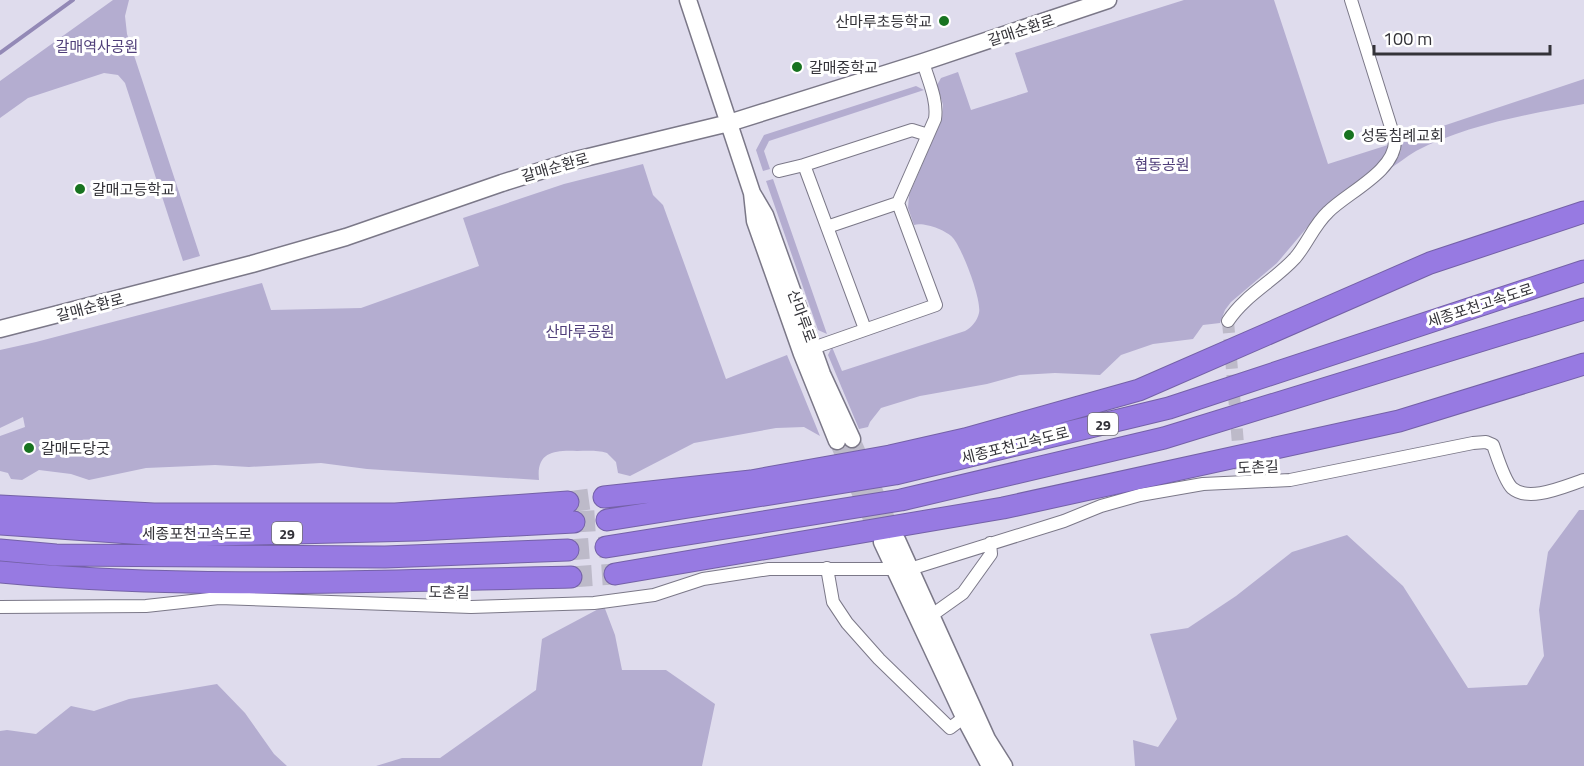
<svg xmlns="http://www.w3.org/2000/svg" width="1584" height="766" font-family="'Titillium Web','Noto Sans KR',sans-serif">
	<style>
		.green { fill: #b4add0 }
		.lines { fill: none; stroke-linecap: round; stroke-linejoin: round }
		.stream { stroke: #9389b6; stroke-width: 4 }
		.street-tunnel { stroke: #bdbac9; stroke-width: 12; stroke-dasharray: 12 6; stroke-linecap: butt }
		.secondary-tunnel { stroke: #bdbac9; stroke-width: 16; stroke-dasharray: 16 8; stroke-linecap: butt }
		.highway-tunnel { stroke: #bdbac9; stroke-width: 21; stroke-dasharray: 21 10; stroke-linecap: butt }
		.street-casing { stroke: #7b7888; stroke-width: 14 }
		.secondary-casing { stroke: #7b7888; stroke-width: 19 }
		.highway-casing { stroke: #7461a7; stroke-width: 23 }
		.street { stroke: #fff; stroke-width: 12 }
		.secondary { stroke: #fff; stroke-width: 16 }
		.highway { stroke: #977ae2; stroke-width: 21 }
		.poi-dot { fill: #187320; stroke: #fff; stroke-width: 2 }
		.labels { text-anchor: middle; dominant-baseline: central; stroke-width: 6; stroke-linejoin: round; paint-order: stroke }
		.shield { fill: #fff; stroke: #717074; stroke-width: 1.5 }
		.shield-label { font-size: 14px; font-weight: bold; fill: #343339 }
		.poi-label { font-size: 15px; fill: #343339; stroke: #fff; text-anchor: start }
		.street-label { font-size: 15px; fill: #343339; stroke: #fff }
		.park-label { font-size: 15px; fill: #503f7a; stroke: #fff }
	</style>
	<rect width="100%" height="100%" fill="#dfdced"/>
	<path class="green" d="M 113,0 L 129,0 L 125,16 L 127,34 L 200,256 L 183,261 L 125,83 L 118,75 L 104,73 L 28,98 L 0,118 L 0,81 Z
		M 1184,0 L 1274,0 L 1328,164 L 1388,145 L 1386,153 L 1382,161 L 1321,211 L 1277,263 L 1231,302 L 1225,310 L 1220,323 L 1203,325 L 1193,339 L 1153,344 L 1121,355 L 1100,375 L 1055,373 L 1020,375 L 987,384 L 920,396 L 881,408 L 870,422 L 868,427 L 859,429 L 828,355 L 832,347 L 842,371 L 965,331 C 972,327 977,321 979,313 C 982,300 962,248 953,238 C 946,230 924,222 914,225 L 908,208 L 909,195 L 942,119 L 943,105 L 937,85 L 941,78 L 958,72 L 971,110 L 1028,92 L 1015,53 Z
		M 1584,79 L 1584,104 C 1529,114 1466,125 1416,151 C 1406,157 1396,165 1385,172 C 1396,162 1403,155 1401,140 Z
		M 916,86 L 924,90 L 769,141 L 764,151 L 770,169 L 763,171 L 756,150 L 764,135 Z
		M 643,164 L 653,195 L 663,205 L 726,379 L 787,355 L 820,436 L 804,427 L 776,428 L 694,443 L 630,476 L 618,473 L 616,462 L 607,453 C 597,450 587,451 577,451 C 554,450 536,452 539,480 L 367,469 L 321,463 L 249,467 L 215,465 L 146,468 L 89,480 L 71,474 L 39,470 L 22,480 L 11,479 L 8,473 L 0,471 L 0,436 L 25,427 L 23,417 L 0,428 L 0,350 L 36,342 L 262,283 L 271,310 L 361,308 L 479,266 L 463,218 L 564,184 Z
		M 773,179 L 827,334 L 818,330 L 766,181 Z
		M 1579,510 L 1584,510 L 1584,766 L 1135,766 L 1133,740 L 1158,747 L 1177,719 L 1150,634 L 1188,628 L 1236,596 L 1292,552 L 1347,535 L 1403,586 L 1468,688 L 1527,685 L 1544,656 L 1539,610 L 1548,552 Z
		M 604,606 L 615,635 L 622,670 L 666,670 L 715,704 L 702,766 L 376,766 L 402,758 L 440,758 L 536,690 L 542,639 Z
		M 217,684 L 245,713 L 274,754 L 287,766 L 0,766 L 0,731 L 7,730 L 36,734 L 71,706 L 94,711 L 129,699 Z"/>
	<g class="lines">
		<path class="stream" d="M 0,53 L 73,0"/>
		<path class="street-tunnel" d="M 1228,321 L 1240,469"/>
		<path class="secondary-tunnel" d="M 852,439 L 895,537
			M 837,441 L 880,539"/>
		<path class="highway-tunnel" d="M 568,502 L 604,497
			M 574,522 L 607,520
			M 568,550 L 606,547
			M 571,577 L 615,574"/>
		<defs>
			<path id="street" d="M 779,171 L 804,165
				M 827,227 L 898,203
				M 1228,321 C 1245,295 1274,281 1295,258 C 1307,244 1314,225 1328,212 C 1348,192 1396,171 1395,140 L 1351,0
				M 865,329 L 804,165 L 912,130 L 928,135
				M 813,348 L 936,305 L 898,203 L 935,119 C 938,100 928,80 923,62
				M 827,568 L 833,602 L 847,623 L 879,659 L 950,728 L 970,713
				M 910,569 L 1064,521 L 1101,506 L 1140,495 L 1203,484 L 1290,480 L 1473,443 L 1486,442 L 1493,445 C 1497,456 1504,480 1512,488 C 1529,503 1565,486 1584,480
				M 0,607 L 146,606 L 219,598 L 471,607 L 594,603 L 654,595 L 703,579 L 769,569 L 893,569
				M 925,620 L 963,593 L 991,554 L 990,543"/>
			<path id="secondary" d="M 688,0 L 752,193
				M 0,329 L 252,264 L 346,237 L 502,183 L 572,161 L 729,123 L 923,62 L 1108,0
				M 837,441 L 802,354 L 755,221 L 752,193 L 765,215 L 822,374 L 852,439
				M 897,540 L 987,739 L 1004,766
				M 882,542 L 964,717 L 990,766"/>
			<path id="highway" d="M 604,497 L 751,481 L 890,456 L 965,439 L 1139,390 L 1430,263 L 1584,212
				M 0,506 L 154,514 L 395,514 L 568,502
				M 607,520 L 895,474 L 1169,408 L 1584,271
				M 0,524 L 175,536 L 417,530 L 574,522
				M 606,547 L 901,500 L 1164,438 L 1584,309
				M 0,550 L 56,555 L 385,557 L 568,550
				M 0,572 C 190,590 381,581 571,577
				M 615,574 L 1003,508 L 1399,421 L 1584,364"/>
		</defs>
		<use href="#street" class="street-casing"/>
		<use href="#secondary" class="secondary-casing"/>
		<use href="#highway" class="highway-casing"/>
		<use href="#street" class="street"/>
		<use href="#secondary" class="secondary"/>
		<use href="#highway" class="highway"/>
	</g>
	<g class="poi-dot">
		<circle cx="944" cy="21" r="6"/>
		<circle cx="797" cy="67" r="6"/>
		<circle cx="1349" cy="135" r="6"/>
		<circle cx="80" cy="189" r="6"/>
		<circle cx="29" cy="448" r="6"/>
	</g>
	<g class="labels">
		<g class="shield">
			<rect x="1088" y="413" width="30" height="22" rx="4.5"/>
			<rect x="272" y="522" width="30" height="22" rx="4.5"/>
		</g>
		<g class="shield-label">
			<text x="1103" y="424">29</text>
			<text x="287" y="533">29</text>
		</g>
		<g class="poi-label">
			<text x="932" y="21" text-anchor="end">산마루초등학교</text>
			<text x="809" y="67">갈매중학교</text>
			<text x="1361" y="135">성동침례교회</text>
			<text x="92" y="189">갈매고등학교</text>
			<text x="41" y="448">갈매도당굿</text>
		</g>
		<g class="street-label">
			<text transform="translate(1021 30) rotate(-18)">갈매순환로</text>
			<text transform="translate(555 167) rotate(-16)">갈매순환로</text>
			<text transform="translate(1480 305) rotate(-18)">세종포천고속도로</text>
			<text transform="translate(90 307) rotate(-15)">갈매순환로</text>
			<text transform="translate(802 316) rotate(70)">산마루로</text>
			<text transform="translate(1015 445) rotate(-14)">세종포천고속도로</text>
			<text transform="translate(1258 467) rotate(-3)">도촌길</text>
			<text x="197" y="533">세종포천고속도로</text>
			<text transform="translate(449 592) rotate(1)">도촌길</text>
		</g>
		<g class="park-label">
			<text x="97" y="46">갈매역사공원</text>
			<text x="1162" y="164">협동공원</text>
			<text x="580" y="331">산마루공원</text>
		</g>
	</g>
	<path d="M1374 45v9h176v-9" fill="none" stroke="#343339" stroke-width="3"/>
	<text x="1383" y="45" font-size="18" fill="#343339" stroke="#ffffff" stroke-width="4.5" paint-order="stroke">100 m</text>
</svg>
